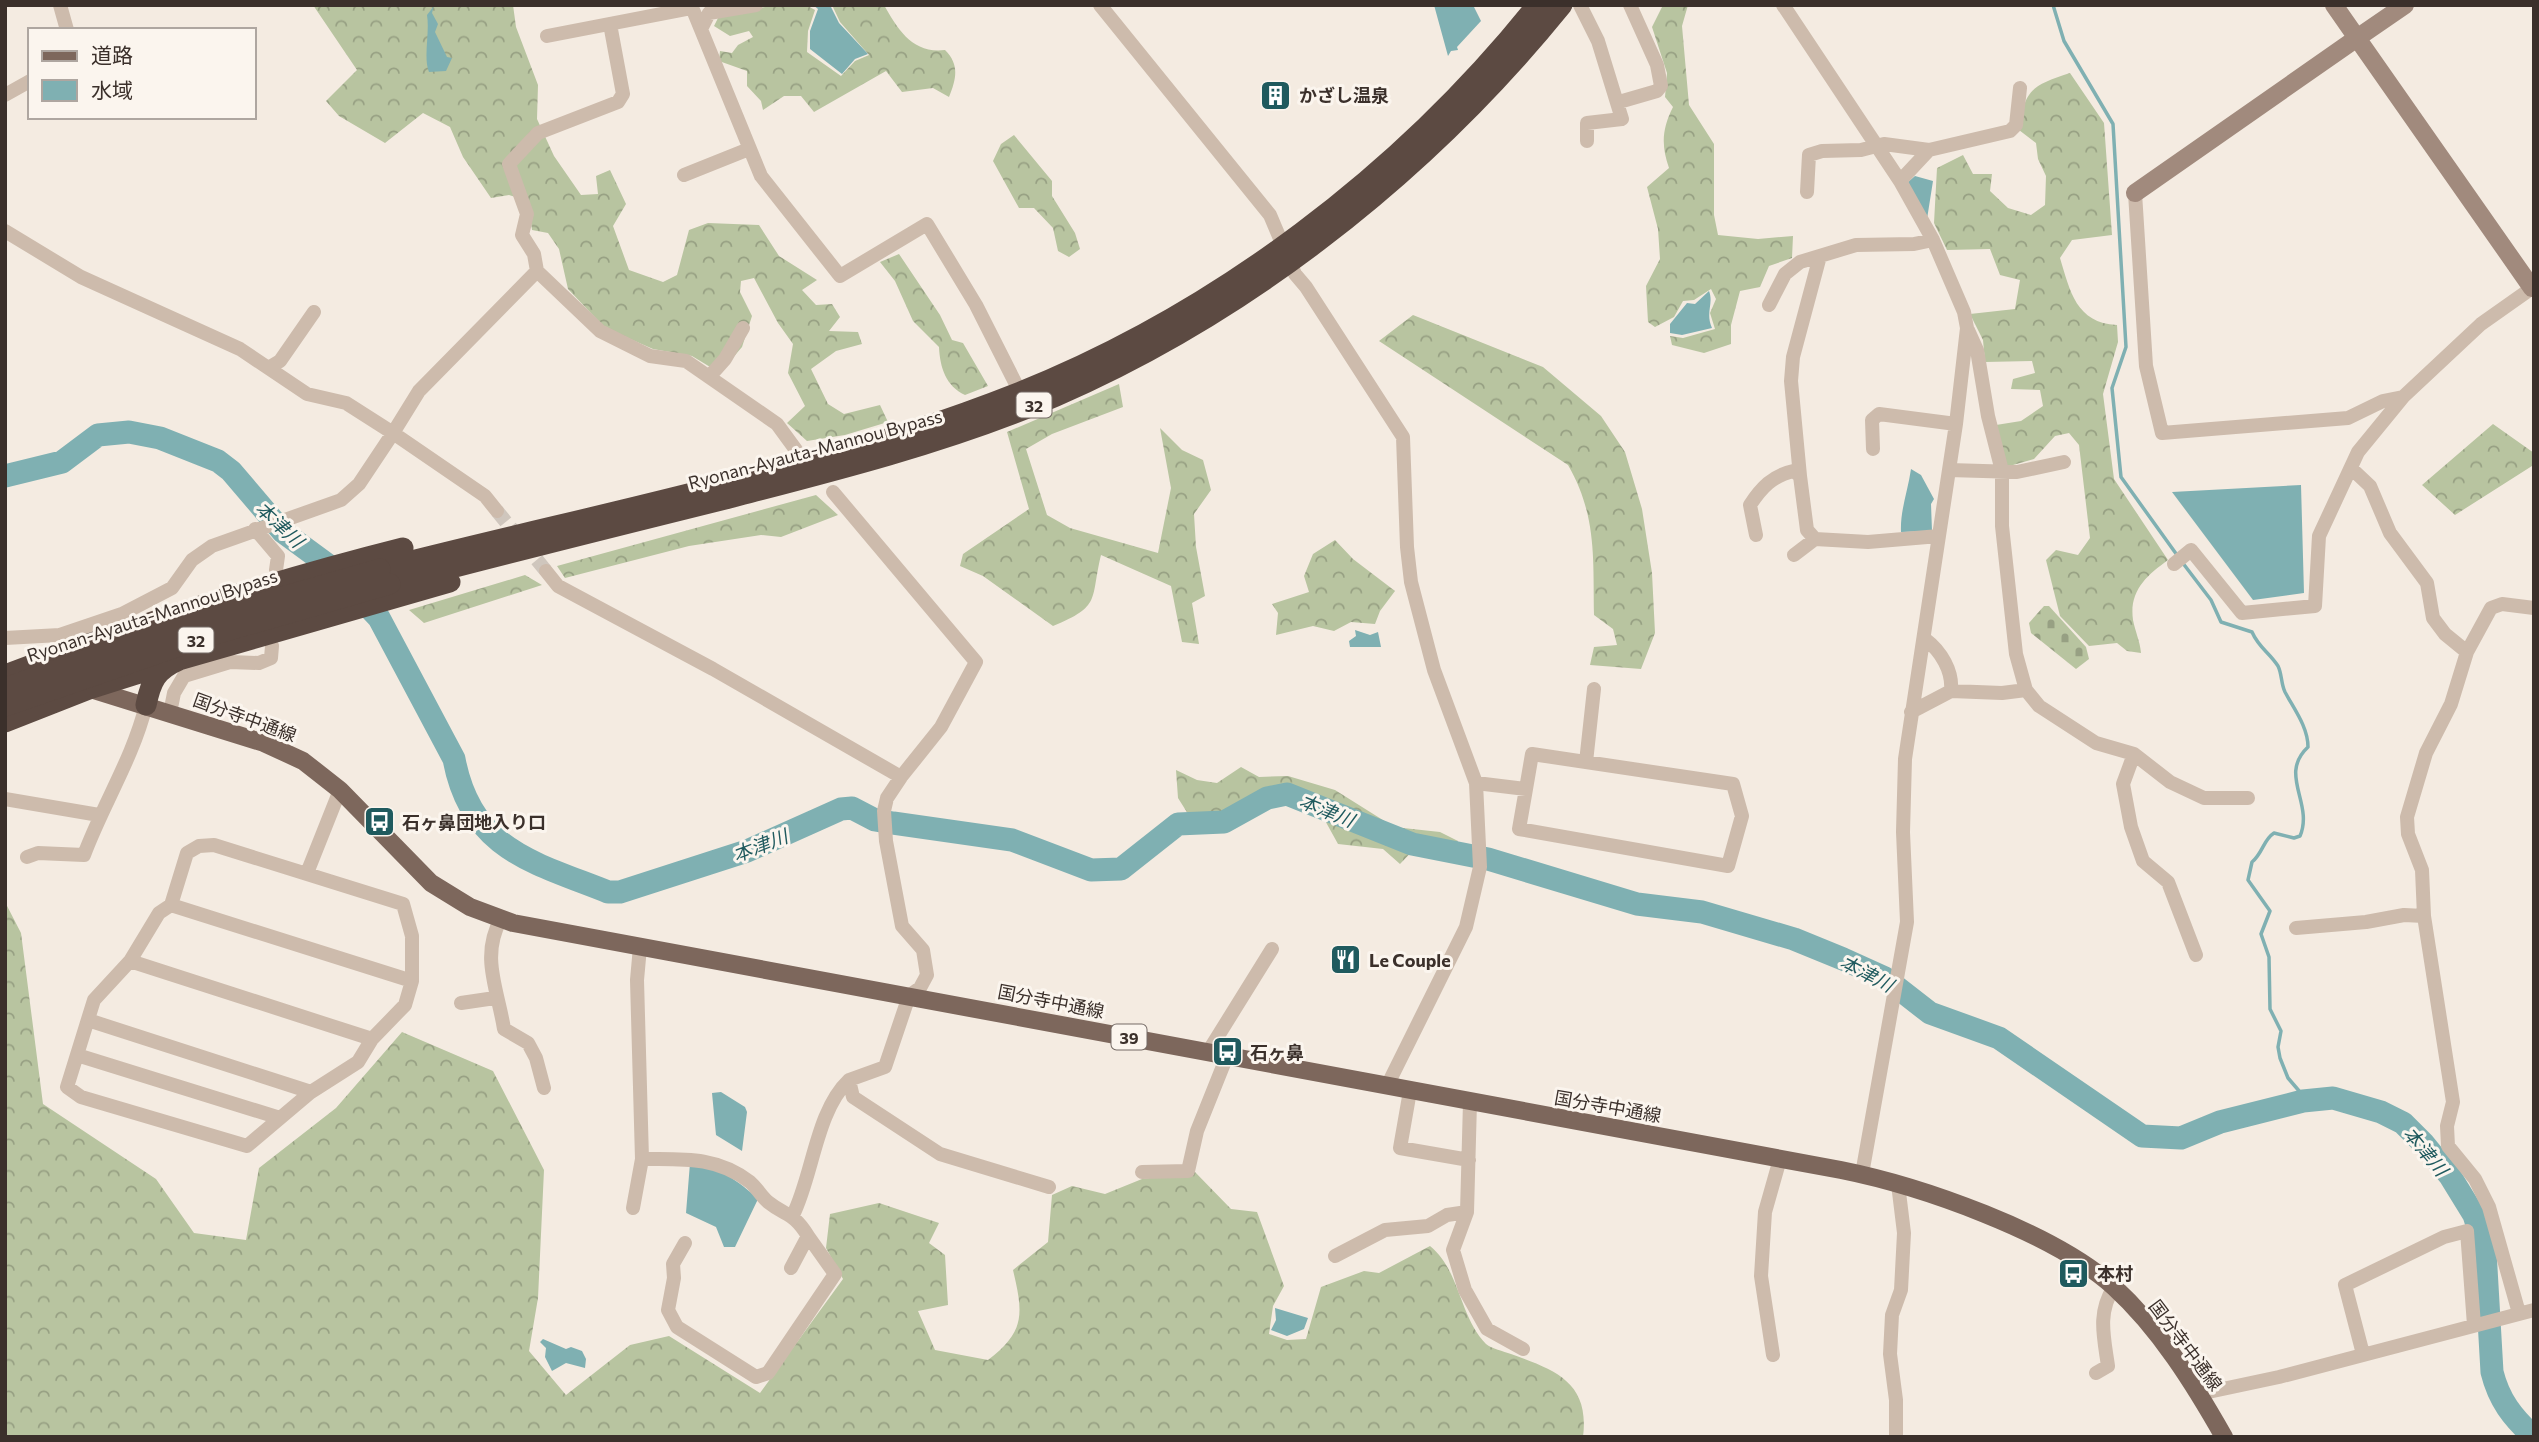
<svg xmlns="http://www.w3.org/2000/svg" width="2539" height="1442" font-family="Commissioner,'Noto Sans JP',sans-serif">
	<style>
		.forest { fill: url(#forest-crowns) }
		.cemetery { fill: url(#cemetery-stones) }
		.water { fill: #7fb0b2 }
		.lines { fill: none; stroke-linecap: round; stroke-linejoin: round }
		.stream { stroke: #7fb0b2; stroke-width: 3.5 }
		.river { stroke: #7fb0b2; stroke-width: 23 }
		.street-tunnel { stroke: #cfc6bd; stroke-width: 14; stroke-dasharray: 14 7; stroke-linecap: butt }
		.street { stroke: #cdbbac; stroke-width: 14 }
		.secondary { stroke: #a18a7d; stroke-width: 18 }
		.primary { stroke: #7d675c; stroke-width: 18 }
		.highway { stroke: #5c4a42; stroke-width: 21 }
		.highway-bridge { stroke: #5c4a42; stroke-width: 21 }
		.labels { text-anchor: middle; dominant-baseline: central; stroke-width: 6; stroke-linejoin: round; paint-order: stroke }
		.shield { fill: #fbf5ee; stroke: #756b66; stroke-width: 2 }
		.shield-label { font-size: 16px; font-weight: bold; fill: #3b302b }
		.poi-label { font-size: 18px; font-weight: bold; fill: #3b302b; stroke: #fbf5ee; text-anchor: start }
		.street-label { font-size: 18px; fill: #3b302b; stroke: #fbf5ee }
		.water-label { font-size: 19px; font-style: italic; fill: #1f5a5e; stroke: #fbf5ee }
	</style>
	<defs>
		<pattern id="forest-crowns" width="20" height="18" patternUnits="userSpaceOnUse" patternTransform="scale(1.75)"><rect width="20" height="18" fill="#b8c4a0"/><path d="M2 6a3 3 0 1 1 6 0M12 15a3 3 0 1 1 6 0" fill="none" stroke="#97a083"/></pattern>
		<pattern id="cemetery-stones" width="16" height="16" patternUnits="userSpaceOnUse" patternTransform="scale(1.75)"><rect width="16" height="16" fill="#b8c4a0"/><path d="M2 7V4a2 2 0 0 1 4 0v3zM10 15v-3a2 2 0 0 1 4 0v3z" fill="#97a083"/></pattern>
	</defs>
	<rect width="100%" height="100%" fill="#f4ebe1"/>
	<path class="forest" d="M 313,5 L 513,5 L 516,27 L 538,85 L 537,119 L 554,156 L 581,195 L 598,194 L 596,176 L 610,170 L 626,204 L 613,226 L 629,270 L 663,282 L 677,275 L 689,230 L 708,223 L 759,225 L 779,256 L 817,280 L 802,290 L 816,305 L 832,304 L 840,317 L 829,331 L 858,332 L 862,344 L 836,351 L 811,369 L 828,404 L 844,414 L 880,405 L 888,422 L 845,435 L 807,441 L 787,423 L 805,406 L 788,373 L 793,344 L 778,323 L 754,278 L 741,281 L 740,292 L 752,316 L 742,347 L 720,373 L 692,356 L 653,349 L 605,328 L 568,289 L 559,249 L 548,233 L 532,230 L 528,201 L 509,195 L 491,198 L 463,157 L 450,127 L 423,113 L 385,143 L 339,116 L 326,101 L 357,70 Z
		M 778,5 L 806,5 L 815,10 L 808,31 L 807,52 L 841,76 L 855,61 L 869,55 L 840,22 L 832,5 L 884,5 C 898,30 913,54 945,50 C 960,65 956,79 949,97 L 933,88 L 902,92 L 886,71 L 814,112 L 801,96 L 784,96 L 763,110 L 761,101 L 747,86 L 747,71 L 719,61 L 720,51 L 732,53 L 738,45 L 753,37 L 749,31 L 730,36 L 714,26 L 720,14 Z
		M 1663,5 L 1688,5 L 1682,26 L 1689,105 L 1714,144 L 1714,215 L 1718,235 L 1758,239 L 1793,236 L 1792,258 L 1769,266 L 1760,287 L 1740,291 L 1731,325 L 1731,344 L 1704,353 L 1672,345 L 1670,336 L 1683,338 L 1715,329 L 1710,313 L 1716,299 L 1711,289 L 1694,300 L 1683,301 L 1674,317 L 1655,327 L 1648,322 L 1646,286 L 1660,259 L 1658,229 L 1647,187 L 1669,168 C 1661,145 1662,129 1673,107 L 1665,97 L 1667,73 L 1652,27 Z
		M 2070,73 L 2104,123 L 2112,235 L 2072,240 L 2060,258 C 2070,291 2076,323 2117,325 L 2118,342 L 2103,394 L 2114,479 L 2168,560 C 2146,576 2129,591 2133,620 C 2135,631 2140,641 2141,653 L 2127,651 L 2117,643 L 2089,646 L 2060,616 L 2046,560 L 2056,550 L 2078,555 L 2090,538 L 2079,445 L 2069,433 L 2055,436 L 2034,459 L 2006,467 L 1996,425 L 2021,421 L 2043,406 L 2040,390 L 2011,389 L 2013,379 L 2035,373 L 2032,361 L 1985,362 L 1983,340 L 1970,314 L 2015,309 L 2020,280 L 2000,275 L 1990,249 L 1947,250 L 1934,223 L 1937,168 L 1963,155 L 1973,174 L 1992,174 L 1990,191 L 2008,208 L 2031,215 L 2045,205 L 2046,176 L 2038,159 L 2036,143 L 2019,130 C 2025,89 2031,86 2070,73 Z
		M 1014,135 L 1052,181 L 1052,196 L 1075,233 L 1080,249 L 1069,257 L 1058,251 L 1053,228 L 1034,208 L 1019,208 L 993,161 L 1001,144 Z
		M 899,254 L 940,315 L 952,340 L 963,343 L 988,386 L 965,395 C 946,386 940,368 939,347 L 913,321 L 895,281 L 880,262 Z
		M 1413,315 L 1543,367 L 1601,416 L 1625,452 L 1642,509 L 1652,573 L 1655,633 L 1641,669 L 1590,665 L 1594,647 L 1617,645 L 1613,629 L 1594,615 C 1593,559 1597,515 1568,465 L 1379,341 Z
		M 1119,384 L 1123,407 L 1052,434 L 1026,449 L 1047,515 L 1070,528 L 1158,553 L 1171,488 L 1160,428 L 1182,450 L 1203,460 L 1211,490 L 1194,514 L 1196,547 L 1205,596 L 1192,603 L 1199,644 L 1182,642 L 1171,586 L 1101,555 C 1090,600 1102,606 1053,626 L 983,576 L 960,566 L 963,554 L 1029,509 L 1007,432 Z
		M 2493,424 L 2534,453 L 2532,466 L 2455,515 L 2422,485 Z
		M 816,495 L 838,515 L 781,537 L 761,535 L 689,546 L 565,578 L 557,566 Z
		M 1335,540 L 1353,559 L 1395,591 L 1380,611 L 1375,624 L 1351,622 L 1334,631 L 1313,626 L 1276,635 L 1278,613 L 1272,604 L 1309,592 L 1304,576 L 1313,554 Z
		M 525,575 L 542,585 L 424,623 L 409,610 Z
		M 1241,767 L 1259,777 L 1288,776 L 1335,790 L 1394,827 L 1440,832 L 1458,841 L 1451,850 L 1421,842 L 1400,864 L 1383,849 L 1338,844 L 1312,797 C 1267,782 1266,802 1229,815 C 1216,820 1203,818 1190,817 L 1178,798 L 1176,770 L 1197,780 L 1217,783 Z
		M 5,902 L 21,933 L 43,1104 L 156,1179 L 194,1233 L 246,1240 L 259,1168 L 336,1108 L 402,1032 L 493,1071 L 544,1170 L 538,1298 L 529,1351 L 566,1395 L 630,1345 L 669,1336 L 760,1393 L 843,1279 L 826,1248 L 830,1214 L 879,1203 L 939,1223 L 929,1243 L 945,1255 L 948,1305 L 918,1311 L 935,1350 L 988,1360 C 1026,1331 1023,1313 1013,1270 L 1048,1242 L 1052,1195 L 1072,1186 L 1105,1194 L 1142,1179 L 1195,1172 L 1231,1209 L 1257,1212 L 1284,1286 L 1273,1306 L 1269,1334 L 1287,1340 L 1306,1339 L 1321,1287 L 1364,1271 L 1379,1273 L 1430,1246 C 1460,1270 1459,1316 1486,1344 C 1492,1349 1503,1351 1511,1354 C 1555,1370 1590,1382 1583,1437 L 5,1437 Z"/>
	<path class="cemetery" d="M 2044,606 L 2049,606 L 2086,647 L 2089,659 L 2076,669 L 2031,633 L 2029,623 Z"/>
	<path class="water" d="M 813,5 L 830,5 L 839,23 L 868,54 L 855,59 L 842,74 L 810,49 L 810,31 L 818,9 Z
		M 1434,5 L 1473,5 L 1481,21 L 1457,47 L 1458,50 L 1451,51 L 1448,56 Z
		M 434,6 L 432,13 L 438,24 L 435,32 L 447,57 L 452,58 L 446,71 L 429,72 C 423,57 430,33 427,15 Z
		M 1915,176 L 1933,181 L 1927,219 L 1908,182 Z
		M 1709,291 C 1714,304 1705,312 1712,328 L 1682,335 L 1670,333 L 1670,324 L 1687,303 L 1695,304 Z
		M 1911,469 L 1921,475 L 1934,499 L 1931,504 L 1932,531 L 1901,532 C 1900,510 1908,491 1911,469 Z
		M 2301,485 L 2304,593 L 2253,600 L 2172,492 Z
		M 1355,630 L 1370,635 L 1378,632 L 1381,647 L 1350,647 L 1349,641 L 1356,636 Z
		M 721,1092 L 745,1107 L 747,1112 L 742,1151 L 716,1135 L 712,1093 Z
		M 690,1163 C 715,1164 740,1182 758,1199 L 735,1247 L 724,1247 L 716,1227 L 686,1213 Z
		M 1275,1308 L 1308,1318 L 1304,1329 L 1287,1336 L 1271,1330 L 1276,1320 Z
		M 543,1339 L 566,1349 L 571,1347 L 582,1351 L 586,1359 L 585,1368 L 566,1363 L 552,1371 L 545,1357 L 546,1348 L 540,1342 Z"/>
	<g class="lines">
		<path class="stream" d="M 2053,5 L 2064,41 L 2113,124 L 2126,347 L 2112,388 L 2121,477 L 2177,555
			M 2182,562 L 2211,600 L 2221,622 L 2252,632 C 2259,648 2269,652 2278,666 C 2282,674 2281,684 2285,692 C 2294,709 2308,727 2308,747 C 2278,775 2314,803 2300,836 L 2294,838 L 2274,833 C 2263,840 2263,853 2252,862 L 2248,880 L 2270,911 L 2261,934 L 2269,957 L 2270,1009 L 2281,1031 L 2278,1047 L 2280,1058 L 2288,1078 L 2300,1092 L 2303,1101"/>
		<path class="river" d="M 5,476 L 62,462 L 98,435 L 129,432 L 160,438 L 218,461 L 231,471 L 283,532 L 332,568 L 379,618 L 454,759 C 471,850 533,862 608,892 L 620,892 L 747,851 L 841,809 L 852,808 L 875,820 L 893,823 L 1012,840 L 1091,870 L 1121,869 L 1178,824 L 1224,822 L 1267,798 L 1287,794 L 1412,844 L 1488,859 L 1637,904 L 1702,912 L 1794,939 L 1843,959 L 1885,978 L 1930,1013 L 1999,1038 L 2142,1136 L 2181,1138 L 2220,1122 L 2303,1101 L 2333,1098 L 2381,1112 L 2403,1123 L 2424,1144 L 2450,1176 L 2474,1215 L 2485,1251 L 2492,1372 C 2499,1400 2512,1417 2534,1437"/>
		<path class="street-tunnel" d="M 497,511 L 546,571"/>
		<path class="street" d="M 60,5 L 67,30
			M 691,5 L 761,176 L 840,276 L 927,224 L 976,305 L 1024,400
			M 1100,5 L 1270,215 L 1295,274 L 1306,287 L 1403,437 L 1407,547 L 1411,582 L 1434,670 L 1476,783 L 1480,867 L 1466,927 L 1387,1086
			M 1580,5 L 1598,41 L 1622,119 L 1587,123 L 1587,141
			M 1783,5 L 1900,181 L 1933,240 L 1964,312 L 1967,328 L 1956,424 L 1905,759 L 1903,832 L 1907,922 L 1862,1174
			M 701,29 L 709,13 L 756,5
			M 547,36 L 692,8
			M 5,95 L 30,81
			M 1619,102 L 1657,91 L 1661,86 L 1657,65 L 1630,5
			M 684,175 L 749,149
			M 1900,181 L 1929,150 L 2010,131 L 2016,125 L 2020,88
			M 1807,192 L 1809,155 L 1822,151 L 1861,150 L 1884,144 L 1929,150
			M 2135,193 L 2146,366 L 2162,433 L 2348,418 L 2383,401 L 2403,397 L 2481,324 L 2532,288
			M 5,231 L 81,277 L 240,349 L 307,394 L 346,403 L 393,433 L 359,484 L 341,500 L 212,546 L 192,560 L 172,588 L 122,614 L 60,635 L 5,638
			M 537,271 L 534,254 L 522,235 L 527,214 L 509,164 L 538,133 L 618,102 L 623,94 L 610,24
			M 1769,305 L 1785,274 L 1800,262 L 1856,245 L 1914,244 L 1933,240
			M 1968,330 L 1977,350 L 1988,416 L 2002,471 L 2002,526 L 2016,654 L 2026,690
			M 270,367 L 280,361 L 314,312
			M 709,377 L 725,359 L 743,328
			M 1873,449 L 1872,420 L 1879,414 L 1956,424
			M 1949,470 L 2017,472 L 2064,462
			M 2353,470 L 2370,486 L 2390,533 L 2427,583 L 2433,618 L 2445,634 L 2467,652
			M 1800,476 L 1791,381 L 1793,357 L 1820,256
			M 497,511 L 485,496 L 393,433 L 419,391 L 537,271 L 600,331 L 650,356 L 686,361 L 777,424 L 796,450
			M 255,529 L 278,556 L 276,570
			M 1756,535 L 1750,505 C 1761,488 1773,475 1794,471 L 1800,476 L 1807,530 L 1815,539
			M 1794,555 L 1815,539 L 1868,542 L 1939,536
			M 2174,564 L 2191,550 L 2242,613 L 2315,606 L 2319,536 L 2358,452 L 2403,397
			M 546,571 L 558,586 L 713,669 L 901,777 L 941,727 L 976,662 L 833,492
			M 1925,639 C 1941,651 1953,671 1951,691
			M 1911,712 L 1951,691 L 2002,693 L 2026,690 L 2039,706 L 2096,743 L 2134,754 L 2170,782 L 2204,798 L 2248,798
			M 170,713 L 174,693 L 184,676 L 230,662 L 259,663 L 271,658 L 272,646
			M 2134,754 L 2123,784 L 2131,827 L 2143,861 L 2168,882 L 2196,955
			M 1586,762 L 1594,689
			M 901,777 L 887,798 L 884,811 L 886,841 L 902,926 L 923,950 L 927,975 L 920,988 L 909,996 L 885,1067 L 849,1080 L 853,1097 L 940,1154 L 1049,1187
			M 1476,783 L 1526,789 L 1519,829 L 1728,866 L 1742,816 L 1733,784 L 1532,754 L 1526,789
			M 5,799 L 99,815
			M 214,845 L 403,904 L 412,936 L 412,981 L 405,1005 L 372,1039 L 358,1062 L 311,1092 L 247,1146 L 81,1097 L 67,1087 L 94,1000 L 130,961 L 159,913 L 171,905 L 187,853 L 199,846 Z
			M 27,857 L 38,853 L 84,855 C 103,804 133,758 146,705
			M 307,873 L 340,790
			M 171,905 L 412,981
			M 2424,916 L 2422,870 L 2408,834 L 2407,817 L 2426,753 L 2451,704 L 2467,652 L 2491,608 L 2502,604 L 2534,608
			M 501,919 C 480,956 498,990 504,1029 L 528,1043 L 536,1058 L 544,1088
			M 2296,928 L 2366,922 L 2404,915 L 2424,916 L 2453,1102 L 2447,1126 L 2448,1146 L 2475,1179 L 2489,1207 L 2519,1313
			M 130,961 L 372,1039
			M 461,1003 L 495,998
			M 88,1020 L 311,1092
			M 1208,1052 L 1272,949
			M 77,1055 L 280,1118
			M 1410,1091 L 1400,1148 L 1469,1160
			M 1470,1102 L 1467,1212 L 1453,1250 L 1465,1290 L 1487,1329 L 1523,1349
			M 642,1159 C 682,1159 717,1156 750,1182 C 757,1188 761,1196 768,1202 C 787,1217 793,1212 808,1236 L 791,1268
			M 1142,1172 L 1188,1171 L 1197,1131 L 1227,1056
			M 633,1208 L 642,1159 L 637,980 L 640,947
			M 793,1215 C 813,1175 816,1111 849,1080
			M 685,1243 L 673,1264 L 674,1278 L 668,1310 L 677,1327 L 756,1377 L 768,1373 L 835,1274 L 808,1236
			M 1335,1256 L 1385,1230 L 1428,1226 L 1447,1215 L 1467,1212
			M 2363,1354 L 2345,1285 L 2444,1237 L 2467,1231 L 2474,1325
			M 1773,1355 L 1761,1276 L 1765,1212 L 1780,1159
			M 2096,1373 L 2108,1366 C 2104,1337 2097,1313 2114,1287
			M 2199,1394 L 2279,1377 L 2534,1310
			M 1896,1437 L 1896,1400 L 1890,1354 L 1892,1315 L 1901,1290 L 1904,1233 L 1898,1184"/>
		<path class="secondary" d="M 2334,5 L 2357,38 L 2405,5
			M 2135,193 L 2357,38 L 2532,288"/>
		<path class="primary" d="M 87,688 L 264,743 L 303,761 L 340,790 L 431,883 L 470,907 L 513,923 L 1841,1170 C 1921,1186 2053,1232 2114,1287 C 2159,1328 2194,1384 2224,1437"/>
		<path class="highway" d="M 380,569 C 593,514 813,474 1018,393 C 1218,313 1402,174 1537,5
			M 390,584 C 503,554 616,526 729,498 C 829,472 929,447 1025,409 C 1233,325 1421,179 1562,5
			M 5,675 C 135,625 268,582 403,548
			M 146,705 C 151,681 156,670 179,660 L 450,582
			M 5,722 L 89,689 L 168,664"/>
		<path class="highway-bridge" d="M 5,688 L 199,621 L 380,569
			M 5,706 L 205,637 L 390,584"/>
	</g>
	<defs>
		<symbol id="building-square" viewBox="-11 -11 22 22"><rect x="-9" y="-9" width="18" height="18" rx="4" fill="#1f5a5e" stroke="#fbf5ee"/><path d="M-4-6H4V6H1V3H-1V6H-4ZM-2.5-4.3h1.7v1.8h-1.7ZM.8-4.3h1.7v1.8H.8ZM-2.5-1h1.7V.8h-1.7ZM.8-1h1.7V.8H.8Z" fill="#fff"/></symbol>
		<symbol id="bus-square" viewBox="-11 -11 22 22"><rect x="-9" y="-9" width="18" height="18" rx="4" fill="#1f5a5e" stroke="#fbf5ee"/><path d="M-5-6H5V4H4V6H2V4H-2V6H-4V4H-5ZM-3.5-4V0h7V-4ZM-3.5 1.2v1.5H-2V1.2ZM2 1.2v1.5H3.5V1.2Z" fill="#fff"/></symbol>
		<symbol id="restaurant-square" viewBox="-11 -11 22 22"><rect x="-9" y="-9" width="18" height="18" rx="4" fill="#1f5a5e" stroke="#fbf5ee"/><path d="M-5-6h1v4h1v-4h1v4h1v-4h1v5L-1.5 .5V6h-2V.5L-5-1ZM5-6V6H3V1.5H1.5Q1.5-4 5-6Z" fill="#fff"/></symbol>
	</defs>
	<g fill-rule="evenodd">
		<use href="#building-square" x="1258" y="78" width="35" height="35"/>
		<use href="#bus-square" x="362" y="804" width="35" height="35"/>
		<use href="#restaurant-square" x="1328" y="942" width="35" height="35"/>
		<use href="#bus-square" x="1210" y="1034" width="35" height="35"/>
		<use href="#bus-square" x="2056" y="1256" width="35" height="35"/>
	</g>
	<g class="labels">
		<g class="shield">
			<rect x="1016.5" y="392.5" width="35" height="25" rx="5"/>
			<rect x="178.5" y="627.5" width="35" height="25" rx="5"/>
			<rect x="1111.5" y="1024.5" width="35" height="25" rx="5"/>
		</g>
		<g class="shield-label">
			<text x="1034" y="405">32</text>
			<text x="196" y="640">32</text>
			<text x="1129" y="1037">39</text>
		</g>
		<g class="poi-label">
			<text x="1299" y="95">かざし温泉</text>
			<text x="402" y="822">石ヶ鼻団地入り口</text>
			<text x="1369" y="960">Le Couple</text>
			<text x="1250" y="1052">石ヶ鼻</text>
			<text x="2097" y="1273">本村</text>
		</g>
		<g class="street-label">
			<text transform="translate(815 449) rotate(-15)">Ryonan-Ayauta-Mannou Bypass</text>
			<text transform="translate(152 615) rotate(-18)">Ryonan-Ayauta-Mannou Bypass</text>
			<text transform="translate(245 717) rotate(20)">国分寺中通線</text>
			<text transform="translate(1051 1001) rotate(11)">国分寺中通線</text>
			<text transform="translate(1608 1106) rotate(10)">国分寺中通線</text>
			<text transform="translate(2186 1345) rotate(53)">国分寺中通線</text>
		</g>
		<g class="water-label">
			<text transform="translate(280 524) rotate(43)">本津川</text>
			<text transform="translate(1327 810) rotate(22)">本津川</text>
			<text transform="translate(760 845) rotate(-21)">本津川</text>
			<text transform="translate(1867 973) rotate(27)">本津川</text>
			<text transform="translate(2426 1151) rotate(50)">本津川</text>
		</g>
	</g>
	<rect width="2539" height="1442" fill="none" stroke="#3b302b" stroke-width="14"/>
	<rect x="28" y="28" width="228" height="91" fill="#fbf5ee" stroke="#aea6a0" stroke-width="2"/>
	<rect x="42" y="51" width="35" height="10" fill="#7d675c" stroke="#aea6a0" stroke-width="2"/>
	<text x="91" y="63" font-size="21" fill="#3b302b">道路</text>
	<rect x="42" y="80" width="35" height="21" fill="#7fb0b2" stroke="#aea6a0" stroke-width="2"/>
	<text x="91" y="98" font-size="21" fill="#3b302b">水域</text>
</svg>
